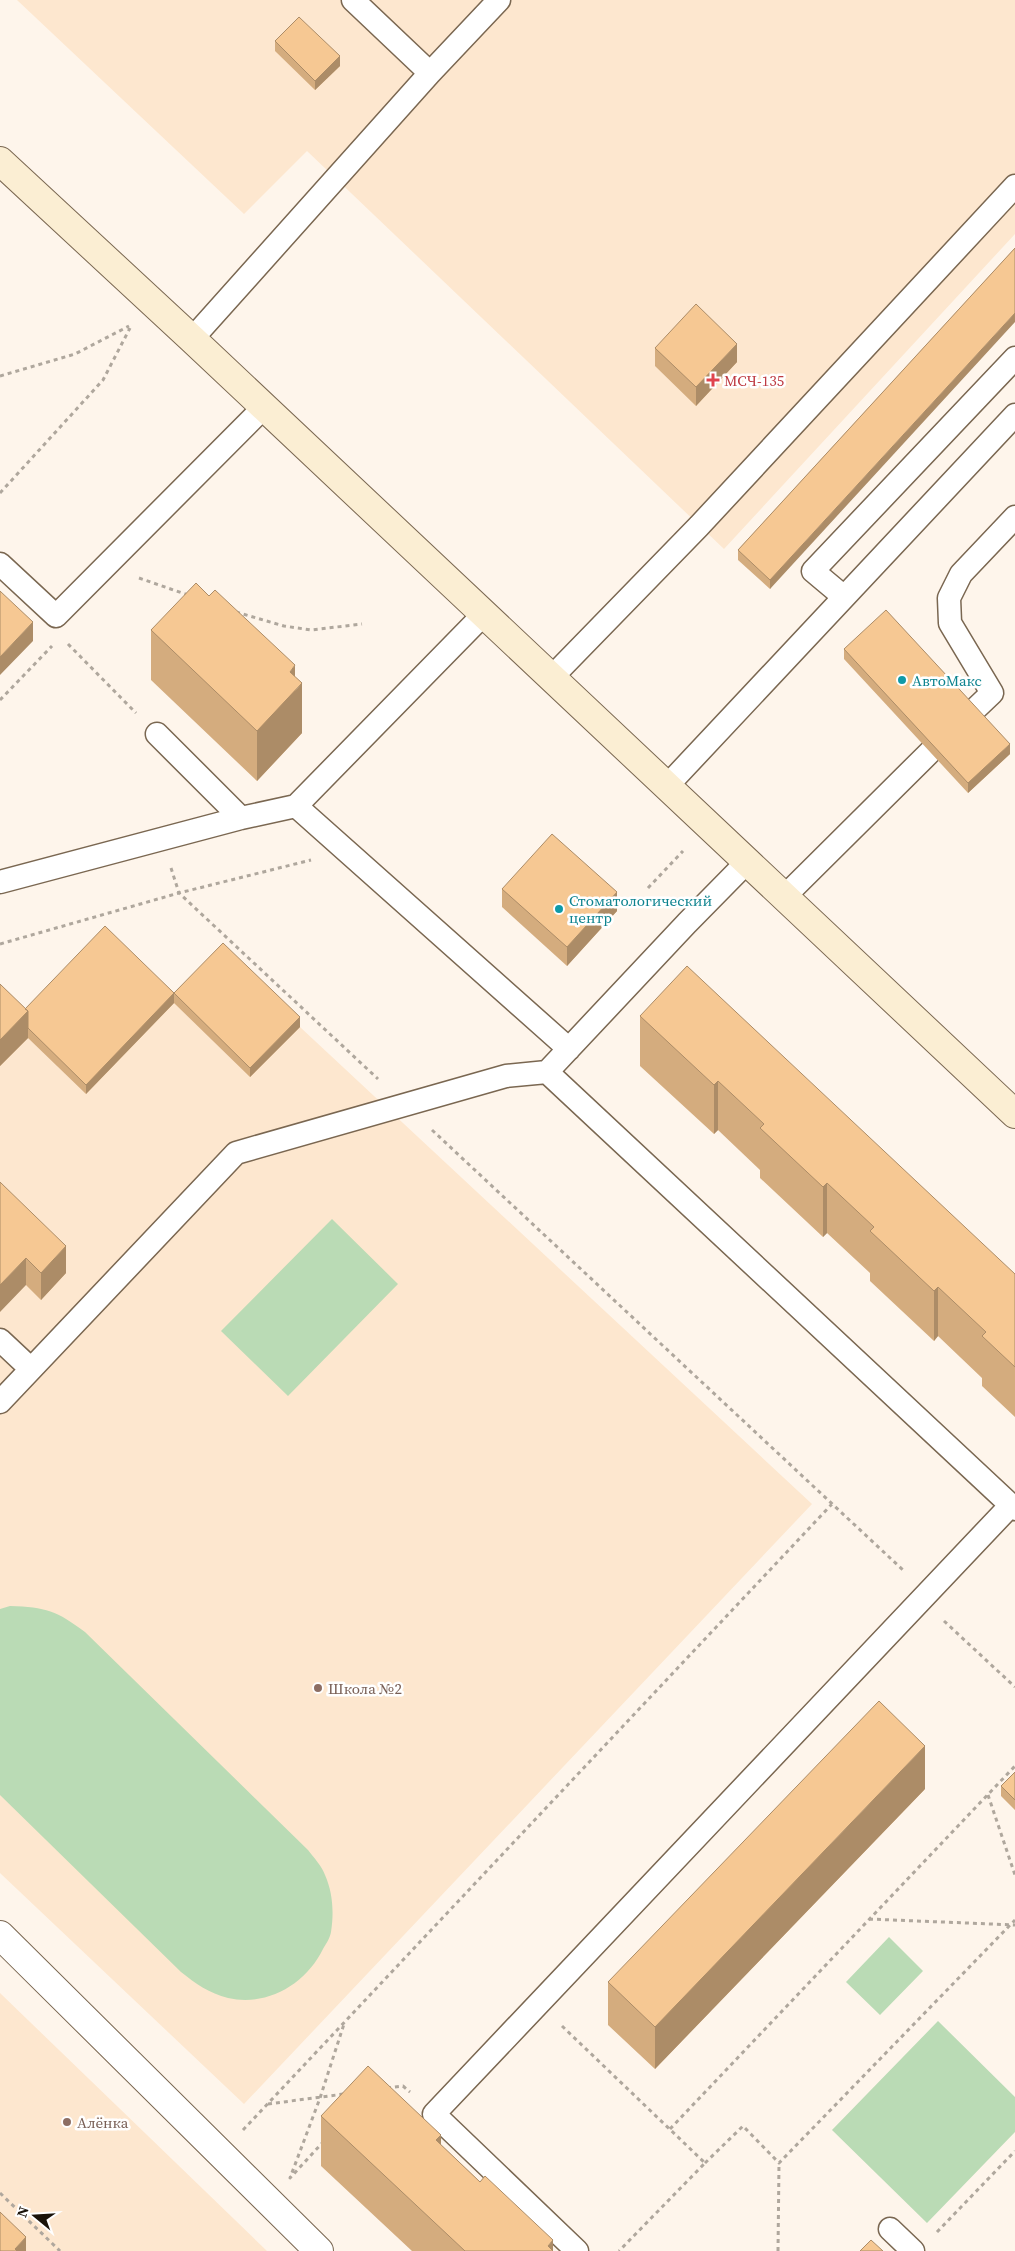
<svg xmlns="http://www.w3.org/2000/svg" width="1015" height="2251" font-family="'Source Serif 4',serif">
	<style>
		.built { fill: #fde7cf }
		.green { fill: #badbb5 }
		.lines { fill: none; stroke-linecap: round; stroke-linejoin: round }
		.lane-casing { stroke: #7a6751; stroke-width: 25 }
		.street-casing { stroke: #7a6751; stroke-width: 30 }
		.secondary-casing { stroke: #7a6751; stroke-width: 30 }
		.path { stroke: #afa79d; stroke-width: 3; stroke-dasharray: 4 4; stroke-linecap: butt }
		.lane { stroke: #fff; stroke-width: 22 }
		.street { stroke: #fff; stroke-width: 28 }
		.secondary { stroke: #fbeed3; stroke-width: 28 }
		.wall { fill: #d4ac7e }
		.shaded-wall { fill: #ac8c67 }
		.building { fill: #f6c893; stroke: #ac8c67 }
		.health-dot { fill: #e0444e; stroke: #fff; stroke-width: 2 }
		.culture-dot { fill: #0f9aa8; stroke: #fff; stroke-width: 2 }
		.education-dot { fill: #8d6e63; stroke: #fff; stroke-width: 2 }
		.labels { text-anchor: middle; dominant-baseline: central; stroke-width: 5; stroke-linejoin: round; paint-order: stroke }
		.health-label { font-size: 15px; fill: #be3a42; stroke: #fff; text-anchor: start }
		.culture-label { font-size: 15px; fill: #0d838f; stroke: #fff; text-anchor: start }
		.education-label { font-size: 15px; fill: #785e54; stroke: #fff; text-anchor: start }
	</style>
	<rect width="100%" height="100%" fill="#fef5eb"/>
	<path class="built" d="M 17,0 L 1015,0 L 1015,234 L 724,549 L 307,151 L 244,214 Z
		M 223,952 L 300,1027 L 812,1504 L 244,2104 L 0,1873 L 0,1011 L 174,1003 Z
		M 0,1993 L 267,2251 L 0,2251 Z"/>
	<path class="green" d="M 332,1219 L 398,1284 L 288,1396 L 221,1331 Z
		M 10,1606 C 46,1607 57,1611 85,1632 L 308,1850 C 314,1858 322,1866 325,1875 C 333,1893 334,1913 331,1932 C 330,1938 326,1944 323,1949 C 306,1984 267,2007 228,1998 C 209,1993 196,1984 181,1972 L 0,1795 L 0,1609 Z
		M 889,1937 L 923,1971 L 880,2015 L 846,1982 Z
		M 938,2021 L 1015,2097 L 1015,2132 L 927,2223 L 832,2130 Z"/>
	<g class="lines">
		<defs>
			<path id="lane" d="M 353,0 L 430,73
				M 192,339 L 430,73 L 499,0
				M 0,564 L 56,616 L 264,407
				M 844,597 L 813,571 L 1015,358
				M 551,678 L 699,526 L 1015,186
				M 157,734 L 241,818
				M 667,786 L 1015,415
				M 296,806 L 569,1049
				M 747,862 L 687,923 L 547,1072 L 1015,1509
				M 0,882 L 241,818 L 296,806 L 484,614
				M 784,897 L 930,752 L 992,693 L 950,623 L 949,598 L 961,574 L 1015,517
				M 0,1340 L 31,1369
				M 0,1402 L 236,1153 L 506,1076 L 547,1072
				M 890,2229 L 913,2251
				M 577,2251 L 434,2114 L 1011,1505"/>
			<path id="street" d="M 0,1935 L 319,2251"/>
			<path id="secondary" d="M 0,161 L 192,339 L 1015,1114"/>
		</defs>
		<use href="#lane" class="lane-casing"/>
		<use href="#street" class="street-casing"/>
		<use href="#secondary" class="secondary-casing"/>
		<path class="path" d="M 0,376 L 75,354 L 129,326
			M 0,493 L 103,380 L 130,328
			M 139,578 L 188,595
			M 236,612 L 284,626 L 311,630 L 362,624
			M 68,644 L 136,713
			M 0,700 L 52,646
			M 171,868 L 179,893 L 378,1079
			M 648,888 L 683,851
			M 0,944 L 179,893 L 311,860
			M 432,1130 L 904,1571
			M 944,1621 L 1015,1687
			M 988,1795 L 1015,1875
			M 869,1919 L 1015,1925
			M 562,2026 L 705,2163 L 619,2251
			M 387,2088 L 403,2086 L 410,2092
			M 268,2104 L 344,2094
			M 670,2129 L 1015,1766
			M 243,2130 L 832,1504
			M 324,2141 L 290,2178 L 320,2098 L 344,2024
			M 705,2163 L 743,2126 L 779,2163 L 1015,1920
			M 0,2193 L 60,2251
			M 937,2232 L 1015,2151
			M 778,2251 L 779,2163"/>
		<use href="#lane" class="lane"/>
		<use href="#street" class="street"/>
		<use href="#secondary" class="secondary"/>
	</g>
	<path class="wall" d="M 275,41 L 340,66 L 315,90 L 275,51 Z
		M 1015,248 L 770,589 L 738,560 L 738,550 Z
		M 655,348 L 737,362 L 696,406 L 655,366 Z
		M 151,630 L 295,677 L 302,733 L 257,781 L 151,680 Z
		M 844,649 L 1010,754 L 968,793 L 844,659 Z
		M 502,889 L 617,911 L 567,966 L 502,907 Z
		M 0,984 L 25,1009 L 174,993 L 300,1027 L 250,1077 L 174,1003 L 86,1094 L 28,1038 L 0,1066 Z
		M 640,1016 L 1015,1274 L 1015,1417 L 982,1386 L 982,1378 L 938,1336 L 934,1341 L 870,1281 L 870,1273 L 827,1233 L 823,1237 L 760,1178 L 760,1170 L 718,1130 L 714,1134 L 640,1066 Z
		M 0,1182 L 66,1273 L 41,1300 L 26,1285 Z
		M 1015,1772 L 1015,1810 L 1001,1796 L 1001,1786 Z
		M 925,1789 L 655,2069 L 608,2025 L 608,1982 Z
		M 321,2116 L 441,2145 L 553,2251 L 412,2251 L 321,2166 Z"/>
	<path class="shaded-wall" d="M 340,56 L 340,66 L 315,90 L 315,81 Z
		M 1015,313 L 1015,322 L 770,589 L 770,580 Z
		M 737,344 L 737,362 L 696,406 L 696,387 Z
		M 33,622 L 33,641 L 0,675 L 0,657 Z
		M 295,665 L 295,691 L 302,683 L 302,733 L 257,781 L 257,731 L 290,672 Z
		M 1010,744 L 1010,754 L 968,793 L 968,783 Z
		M 617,892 L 617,911 L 567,966 L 567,947 Z
		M 174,993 L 174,1003 L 86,1094 L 86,1085 Z
		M 28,1011 L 28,1038 L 0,1066 L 0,1040 Z
		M 300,1017 L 300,1027 L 250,1077 L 250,1068 Z
		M 718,1081 L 718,1130 L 714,1134 L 714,1085 Z
		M 827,1183 L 827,1233 L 823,1237 L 823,1187 Z
		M 66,1246 L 66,1273 L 41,1300 L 41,1273 Z
		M 26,1258 L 26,1285 L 0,1312 L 0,1285 Z
		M 938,1287 L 938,1336 L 934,1341 L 934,1291 Z
		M 925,1746 L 925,1789 L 655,2069 L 655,2027 Z
		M 441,2135 L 441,2184 L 436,2140 Z
		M 26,2237 L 26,2251 L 15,2251 L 15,2249 Z
		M 553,2240 L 553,2251 L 548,2246 Z"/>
	<path class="building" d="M 299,17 L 340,56 L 315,81 L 275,41 Z
		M 1015,248 L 1015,313 L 770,580 L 738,550 Z
		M 696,304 L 737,344 L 696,387 L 655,348 Z
		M 196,583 L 209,596 L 215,590 L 295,665 L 290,672 L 302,683 L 257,731 L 151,630 Z
		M 0,591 L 33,622 L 0,657 Z
		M 886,610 L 1010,744 L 968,783 L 844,649 Z
		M 552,834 L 617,892 L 567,947 L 502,889 Z
		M 105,926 L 174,993 L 86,1085 L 28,1028 L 28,1011 L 25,1009 Z
		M 223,943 L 300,1017 L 250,1068 L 174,993 Z
		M 687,966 L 1015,1274 L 1015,1367 L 982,1336 L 986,1332 L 938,1287 L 934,1291 L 870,1231 L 874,1227 L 827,1183 L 823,1187 L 760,1128 L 764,1124 L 718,1081 L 714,1085 L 640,1016 Z
		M 0,984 L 28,1011 L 0,1040 Z
		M 0,1182 L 66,1246 L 41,1273 L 26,1258 L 0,1285 Z
		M 879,1701 L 925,1746 L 655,2027 L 608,1982 Z
		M 1015,1772 L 1015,1800 L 1001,1786 Z
		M 368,2066 L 441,2135 L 436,2140 L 480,2182 L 485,2176 L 553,2240 L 548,2246 L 553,2251 L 465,2251 L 321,2116 Z
		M 0,2212 L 26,2237 L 15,2249 L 17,2251 L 0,2251 Z
		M 871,2240 L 883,2251 L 860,2251 Z"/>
	<path class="health-dot" d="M710.5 372.5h5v5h5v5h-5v5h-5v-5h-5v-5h5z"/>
	<g class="culture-dot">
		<circle cx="902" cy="680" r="5"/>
		<circle cx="559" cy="909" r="5"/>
	</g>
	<g class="education-dot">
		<circle cx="318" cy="1688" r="5"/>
		<circle cx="67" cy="2122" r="5"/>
	</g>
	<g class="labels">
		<g class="health-label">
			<text x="724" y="380">МСЧ-135</text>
		</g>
		<g class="culture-label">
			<text x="912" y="680">АвтоМакс</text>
			<text x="569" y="900">Стоматологический<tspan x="569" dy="17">центр</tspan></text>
		</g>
		<g class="education-label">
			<text x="328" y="1688">Школа №2</text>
			<text x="77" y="2122">Алёнка</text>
		</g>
	</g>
	<g transform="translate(35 2216) rotate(288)" stroke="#ffffff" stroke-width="4" paint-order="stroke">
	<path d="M0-4L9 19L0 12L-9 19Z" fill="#1a130a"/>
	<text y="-8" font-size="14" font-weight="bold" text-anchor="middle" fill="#1a130a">N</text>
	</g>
</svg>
